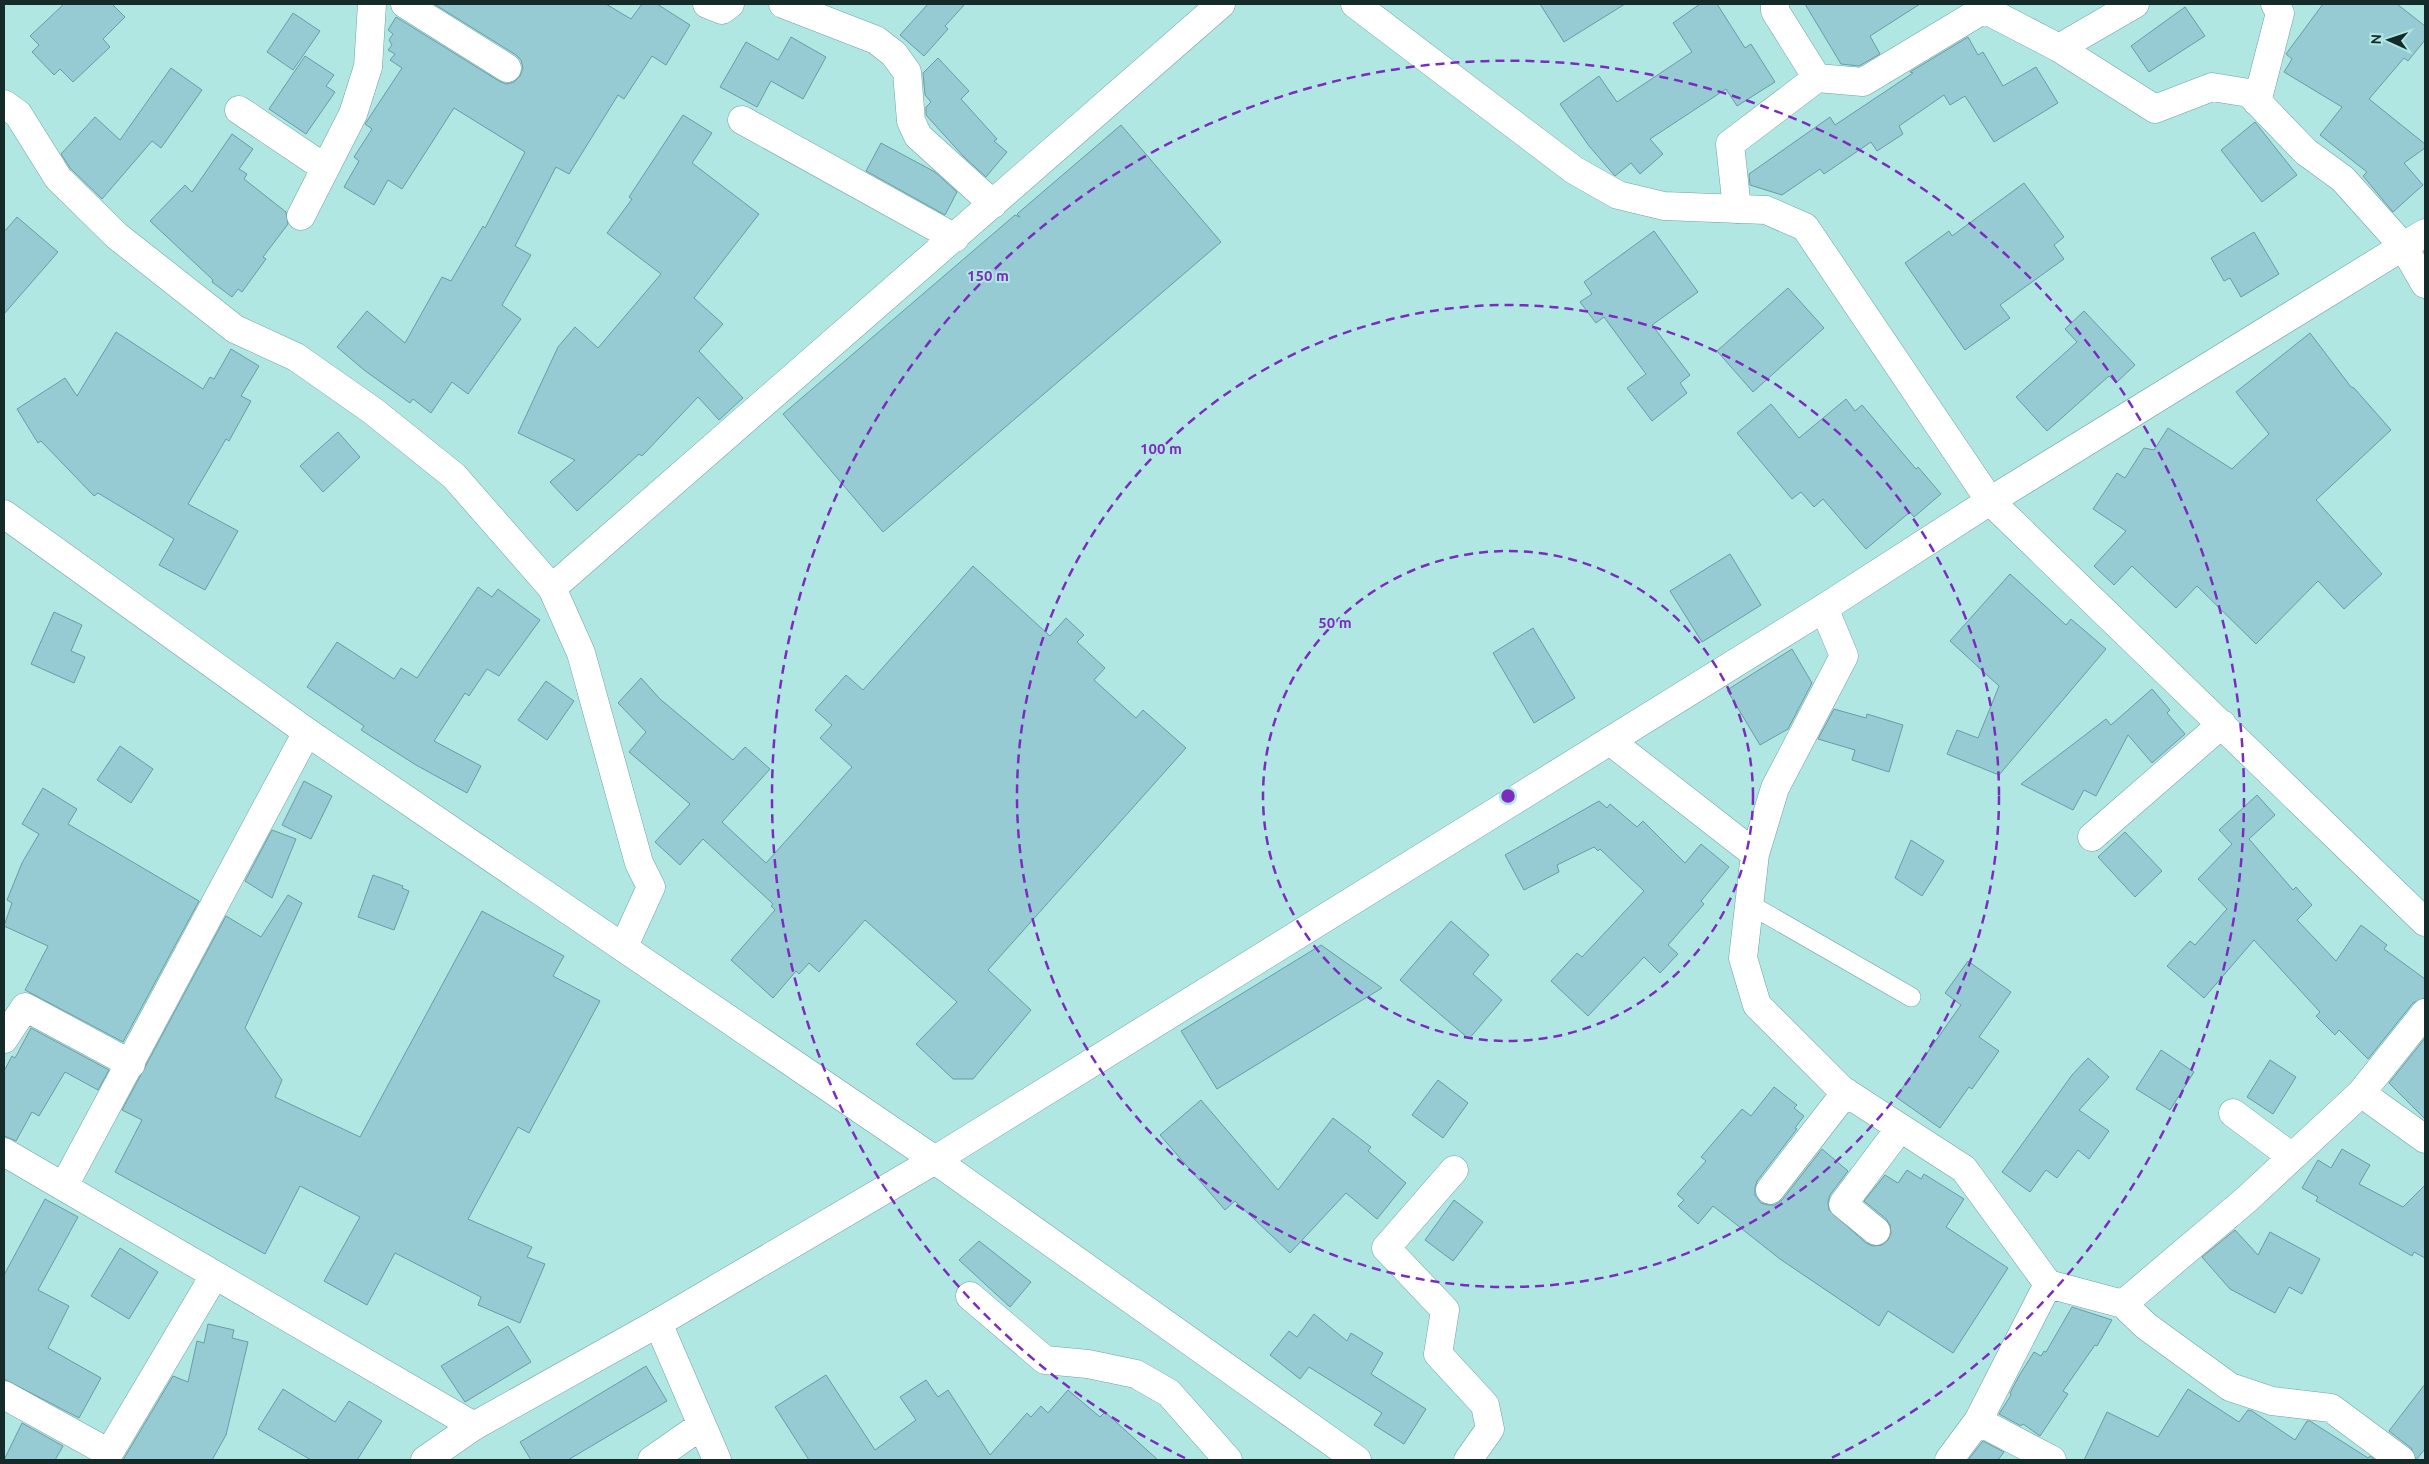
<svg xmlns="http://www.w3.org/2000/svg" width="2429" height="1464" font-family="Ubuntu,sans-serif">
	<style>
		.building { fill: #96cbd4; stroke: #699ca5 }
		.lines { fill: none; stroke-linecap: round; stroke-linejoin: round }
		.lane-casing { stroke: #6fa39f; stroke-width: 20 }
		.street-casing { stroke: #6fa39f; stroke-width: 29 }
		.secondary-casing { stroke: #6fa39f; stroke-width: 29 }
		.lane { stroke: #fff; stroke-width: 19 }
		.street { stroke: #fff; stroke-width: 28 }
		.secondary { stroke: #fff; stroke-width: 28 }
		.ring { fill: none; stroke: #7b2cbf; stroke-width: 2.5; stroke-dasharray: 9 6 }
		.centre { fill: #7b2cbf; stroke: #b1e7e3; stroke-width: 2.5 }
		.ring-label { font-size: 15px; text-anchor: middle; font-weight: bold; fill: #7b2cbf; stroke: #b1e7e3; stroke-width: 4; stroke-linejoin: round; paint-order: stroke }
	</style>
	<rect width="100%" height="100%" fill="#b1e7e3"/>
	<path class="building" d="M 64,4 L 112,4 L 125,17 L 103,39 L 110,47 L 73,82 L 60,69 L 54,75 L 32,52 L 39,45 L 30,36 Z
		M 434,4 L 606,4 L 631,19 L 642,4 L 657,4 L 690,25 L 666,65 L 652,56 L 624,99 L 618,95 L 569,174 L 556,167 L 515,246 L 531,255 L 502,305 L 521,319 L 468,394 L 452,382 L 431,413 L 413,399 L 410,403 L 364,370 L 337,347 L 367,311 L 405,343 L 442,277 L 451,281 L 483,226 L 485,228 L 525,152 L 454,108 L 402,189 L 388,180 L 374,205 L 344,187 L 359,161 L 354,157 L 372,129 L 365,124 L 402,68 L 390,60 L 395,54 L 388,50 L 392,45 L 389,40 L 393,34 L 388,30 L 396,17 L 499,81 L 506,84 L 514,82 L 520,76 L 523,68 L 521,60 L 516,55 Z
		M 928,4 L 965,4 L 945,26 L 948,29 L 924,56 L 900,35 Z
		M 1540,4 L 1625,4 L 1564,42 Z
		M 1700,4 L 1717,4 L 1745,48 L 1751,44 L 1775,82 L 1737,106 L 1726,89 L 1650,139 L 1663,154 L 1640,174 L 1631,163 L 1615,176 L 1589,146 L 1560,104 L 1599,76 L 1617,102 L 1692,52 L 1673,23 Z
		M 1805,4 L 1920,4 L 1870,36 L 1880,54 L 1859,66 L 1841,64 Z
		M 2323,4 L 2397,4 L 2425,26 L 2425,40 L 2408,61 L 2404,58 L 2369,99 L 2425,144 L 2425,148 L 2404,163 L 2423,185 L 2393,212 L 2363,176 L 2367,172 L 2320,135 L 2342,107 L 2284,72 L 2292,59 L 2286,54 Z
		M 2185,7 L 2205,36 L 2149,72 L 2131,46 Z
		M 293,13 L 320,31 L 293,70 L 267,52 Z
		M 791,37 L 826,57 L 803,99 L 771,81 L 757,107 L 720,87 L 746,42 L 778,60 Z
		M 1968,37 L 1978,55 L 1983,52 L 2003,86 L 2036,67 L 2058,103 L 1994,142 L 1965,96 L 1950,105 L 1944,95 L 1899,126 L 1903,134 L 1877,151 L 1871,142 L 1824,174 L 1820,169 L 1782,195 L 1750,185 L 1749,174 L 1830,117 L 1835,125 L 1913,73 L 1910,72 Z
		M 305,56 L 334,75 L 326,86 L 335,92 L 306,134 L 269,109 Z
		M 938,58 L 969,91 L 961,99 L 997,139 L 994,141 L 1007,152 L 986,177 L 964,157 L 926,115 L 926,107 L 931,102 L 925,95 L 923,73 Z
		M 171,68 L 202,90 L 161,148 L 152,141 L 102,199 L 70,168 L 61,154 L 95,117 L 120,140 Z
		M 683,115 L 712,133 L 692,163 L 759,214 L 694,298 L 723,324 L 699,351 L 743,398 L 719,420 L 698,397 L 642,456 L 639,454 L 577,511 L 550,482 L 575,460 L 518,433 L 558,347 L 575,327 L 598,348 L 661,274 L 607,233 L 632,199 L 629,197 Z
		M 2255,122 L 2297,175 L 2262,202 L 2221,150 Z
		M 1121,125 L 1221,242 L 883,532 L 783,414 L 1015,215 L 1020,217 L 1017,214 Z
		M 232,134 L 253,149 L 239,169 L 247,174 L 244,179 L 286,212 L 288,224 L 263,257 L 266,259 L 242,292 L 238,289 L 232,297 L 212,282 L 213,280 L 150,221 L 185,185 L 192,192 Z
		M 881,143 L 935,172 L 957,192 L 945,215 L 866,171 Z
		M 2024,183 L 2064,237 L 2054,245 L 2064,259 L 2000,305 L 2010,318 L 1965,350 L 1905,263 L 1949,231 L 1952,236 Z
		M 17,217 L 58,252 L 4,314 L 4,232 Z
		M 1654,231 L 1698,292 L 1652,325 L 1690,375 L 1680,383 L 1687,393 L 1652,421 L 1627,388 L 1646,374 L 1604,317 L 1596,323 L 1580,302 L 1592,294 L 1584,282 Z
		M 2254,232 L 2279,274 L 2241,297 L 2230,278 L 2224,281 L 2211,258 Z
		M 1788,288 L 1824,328 L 1753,392 L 1717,351 Z
		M 2084,311 L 2135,365 L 2116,383 L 2109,376 L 2047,431 L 2016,397 L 2077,342 L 2065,329 Z
		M 116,332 L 203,389 L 210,377 L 214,379 L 231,349 L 259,366 L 241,396 L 251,401 L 229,441 L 226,439 L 188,504 L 238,531 L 205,590 L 159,565 L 174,539 L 98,493 L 94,496 L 41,441 L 38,443 L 17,409 L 65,378 L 77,396 Z
		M 2310,333 L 2351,387 L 2354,388 L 2391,430 L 2316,500 L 2382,574 L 2344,609 L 2318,581 L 2256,644 L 2197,586 L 2176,608 L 2132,566 L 2114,585 L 2094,566 L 2126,531 L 2093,509 L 2117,473 L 2125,478 L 2144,448 L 2154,450 L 2168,428 L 2232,469 L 2269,434 L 2236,392 Z
		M 1846,399 L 1855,411 L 1862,405 L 1916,469 L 1918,467 L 1941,494 L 1914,517 L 1910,512 L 1866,549 L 1823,499 L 1814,507 L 1801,492 L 1792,499 L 1737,433 L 1771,404 L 1799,438 Z
		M 338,432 L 360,457 L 323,492 L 300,466 Z
		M 1730,554 L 1761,605 L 1702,642 L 1670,591 Z
		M 973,566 L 1050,636 L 1066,618 L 1084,635 L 1077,642 L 1105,668 L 1094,680 L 1136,718 L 1143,710 L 1186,748 L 988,970 L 1031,1010 L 973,1079 L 953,1079 L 916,1044 L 957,1002 L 865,920 L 819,972 L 809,963 L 799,974 L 796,971 L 773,998 L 731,960 L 775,910 L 771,906 L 773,904 L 703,839 L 680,865 L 655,842 L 690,804 L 629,752 L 646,732 L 618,703 L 641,678 L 660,699 L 733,760 L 745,747 L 770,769 L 722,822 L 766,863 L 852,767 L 820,738 L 832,725 L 815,710 L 846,675 L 863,690 Z
		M 2010,574 L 2066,625 L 2071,619 L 2106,649 L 1999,775 L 1947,754 L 1957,730 L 1978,738 L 1999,686 L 1950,641 Z
		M 478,587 L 492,597 L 498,589 L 540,620 L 499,676 L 487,669 L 469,696 L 465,693 L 434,741 L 481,766 L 467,793 L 416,765 L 361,730 L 364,726 L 307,687 L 337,642 L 394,679 L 401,668 L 417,678 Z
		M 54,612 L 82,625 L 71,651 L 85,657 L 74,683 L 31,664 Z
		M 1533,628 L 1575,698 L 1534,723 L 1493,653 Z
		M 1792,649 L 1812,683 L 1788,729 L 1760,745 L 1727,690 Z
		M 546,681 L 574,701 L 547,740 L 518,720 Z
		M 2152,689 L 2170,710 L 2167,713 L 2185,734 L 2152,763 L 2128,735 L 2096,796 L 2084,790 L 2073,810 L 2021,784 L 2106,719 L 2111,725 Z
		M 1834,709 L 1866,718 L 1867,714 L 1903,725 L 1889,772 L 1852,760 L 1855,750 L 1818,739 Z
		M 120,746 L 153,769 L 131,803 L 97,780 Z
		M 304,781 L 332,796 L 311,839 L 282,825 Z
		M 43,788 L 77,809 L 68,824 L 199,901 L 123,1042 L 25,990 L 48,946 L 4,926 L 12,903 L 7,900 L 22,863 L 39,834 L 22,824 Z
		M 2257,795 L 2275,815 L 2249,839 L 2293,890 L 2296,887 L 2312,905 L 2297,920 L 2336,961 L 2361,925 L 2387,945 L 2384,949 L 2425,979 L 2425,998 L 2413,1003 L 2368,1059 L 2339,1030 L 2335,1035 L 2316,1016 L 2320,1012 L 2254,940 L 2204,998 L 2167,966 L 2190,941 L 2195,945 L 2227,909 L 2198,879 L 2232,844 L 2219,830 Z
		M 1599,801 L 1607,808 L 1610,804 L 1637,827 L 1643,821 L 1685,863 L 1701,844 L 1729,867 L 1701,901 L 1704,904 L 1668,945 L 1678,954 L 1660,973 L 1644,957 L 1588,1016 L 1551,981 L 1577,953 L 1582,957 L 1644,891 L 1600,849 L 1598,851 L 1594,847 L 1557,865 L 1559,872 L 1524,890 L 1505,855 Z
		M 272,830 L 296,839 L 272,898 L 245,881 Z
		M 2125,832 L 2162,871 L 2135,897 L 2098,857 Z
		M 1911,840 L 1944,861 L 1922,896 L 1895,878 Z
		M 373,875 L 403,886 L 402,888 L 409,891 L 394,930 L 358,917 Z
		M 288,895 L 302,903 L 245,1028 L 282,1080 L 275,1097 L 360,1137 L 482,911 L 564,956 L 553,976 L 600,1001 L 529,1133 L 518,1127 L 468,1219 L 532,1247 L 527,1257 L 545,1264 L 520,1323 L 478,1305 L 481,1297 L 395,1253 L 367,1305 L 324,1281 L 360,1217 L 300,1186 L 265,1254 L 115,1172 L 142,1120 L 122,1110 L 226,916 L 261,937 Z
		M 1451,921 L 1489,955 L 1473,974 L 1502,1000 L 1469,1039 L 1400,980 Z
		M 1321,945 L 1382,988 L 1217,1089 L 1181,1031 Z
		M 1968,961 L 2011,992 L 1979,1037 L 1999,1051 L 1972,1089 L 1969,1087 L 1940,1128 L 1896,1097 L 1961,1005 L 1945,993 Z
		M 31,1028 L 109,1070 L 98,1090 L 65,1072 L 39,1116 L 32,1112 L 16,1141 L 4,1136 L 4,1071 L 12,1056 L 15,1058 Z
		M 2425,1038 L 2425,1119 L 2389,1083 Z
		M 2161,1050 L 2194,1072 L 2170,1110 L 2136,1089 Z
		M 2088,1058 L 2109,1077 L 2079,1110 L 2109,1131 L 2089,1159 L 2078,1150 L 2057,1178 L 2046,1170 L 2030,1192 L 2002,1172 L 2072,1075 Z
		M 2270,1060 L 2296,1077 L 2273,1114 L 2247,1097 Z
		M 1438,1080 L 1468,1103 L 1443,1138 L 1412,1115 Z
		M 1774,1087 L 1797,1105 L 1794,1108 L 1804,1116 L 1795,1128 L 1797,1129 L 1757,1181 L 1755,1188 L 1755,1195 L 1761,1203 L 1768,1205 L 1775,1205 L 1782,1200 L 1822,1149 L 1848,1171 L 1830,1195 L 1828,1202 L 1829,1210 L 1866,1243 L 1873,1246 L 1882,1245 L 1888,1240 L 1891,1233 L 1890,1225 L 1886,1219 L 1864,1201 L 1885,1175 L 1898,1183 L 1907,1170 L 1921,1179 L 1924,1174 L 1964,1199 L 1946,1227 L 2008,1268 L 1953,1353 L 1888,1311 L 1879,1326 L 1780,1259 L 1713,1206 L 1698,1224 L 1678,1206 L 1684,1200 L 1677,1194 L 1706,1161 L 1701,1157 L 1742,1109 L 1751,1116 Z
		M 1201,1100 L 1278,1190 L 1333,1118 L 1371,1147 L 1368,1151 L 1406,1183 L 1377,1219 L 1346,1193 L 1290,1253 L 1235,1201 L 1225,1210 L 1160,1135 Z
		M 2342,1149 L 2370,1165 L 2359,1184 L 2403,1207 L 2425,1185 L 2425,1258 L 2414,1252 L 2412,1256 L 2316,1201 L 2318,1197 L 2302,1188 L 2318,1160 L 2331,1168 Z
		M 45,1199 L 78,1217 L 38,1290 L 69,1306 L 48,1348 L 101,1378 L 79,1418 L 4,1379 L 4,1275 Z
		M 1454,1200 L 1483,1222 L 1453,1261 L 1425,1240 Z
		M 2235,1230 L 2258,1255 L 2270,1232 L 2320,1259 L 2302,1294 L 2289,1287 L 2275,1313 L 2230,1289 L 2202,1257 Z
		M 979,1241 L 1031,1282 L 1010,1307 L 959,1260 Z
		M 120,1248 L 158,1272 L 129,1319 L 91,1296 Z
		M 2072,1307 L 2112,1320 L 2097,1346 L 2095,1345 L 2063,1391 L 2068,1394 L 2040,1436 L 2023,1424 L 2021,1426 L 1999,1414 L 2011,1395 L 2010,1393 L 2019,1376 L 2034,1352 L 2041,1356 L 2044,1351 L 2046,1352 Z
		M 1314,1314 L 1347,1341 L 1351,1333 L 1383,1353 L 1371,1374 L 1426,1409 L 1404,1444 L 1374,1425 L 1382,1413 L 1309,1367 L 1300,1379 L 1270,1355 L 1289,1331 L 1297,1337 Z
		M 208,1324 L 234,1330 L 232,1338 L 248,1342 L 226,1435 L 212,1460 L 123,1460 L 173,1376 L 188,1382 L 197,1341 L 204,1343 Z
		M 508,1326 L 531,1362 L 465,1402 L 441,1366 Z
		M 646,1366 L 667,1401 L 568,1460 L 531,1460 L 520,1442 Z
		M 826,1375 L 875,1450 L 916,1420 L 900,1397 L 926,1380 L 938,1397 L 948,1390 L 990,1455 L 1027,1413 L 1031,1417 L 1041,1406 L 1048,1413 L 1068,1390 L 1100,1417 L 1105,1412 L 1158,1460 L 809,1460 L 775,1407 Z
		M 2425,1384 L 2425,1449 L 2416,1460 L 2411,1448 L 2389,1431 Z
		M 283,1389 L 335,1422 L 349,1401 L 382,1421 L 357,1460 L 311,1460 L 258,1429 Z
		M 2188,1389 L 2239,1422 L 2248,1410 L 2252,1411 L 2295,1440 L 2307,1421 L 2310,1421 L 2368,1458 L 2370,1456 L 2375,1460 L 2084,1460 L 2107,1412 L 2158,1437 Z
		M 22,1423 L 63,1446 L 55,1460 L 4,1460 Z
		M 1983,1441 L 2004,1452 L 1998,1460 L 1968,1460 Z"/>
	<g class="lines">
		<defs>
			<path id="lane" d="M 1749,904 L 1911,997"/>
			<path id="street" d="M 405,4 L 507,68
				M 707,4 L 722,10 L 730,4
				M 783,4 L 876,40 L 894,54 L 907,72 L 911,121 L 918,136 L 993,204
				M 1775,4 L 1775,11 L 1817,78 L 1863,82 L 1984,9
				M 1980,4 L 1984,9 L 2059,48 L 2135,4
				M 2059,48 L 2155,109 L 2212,87 L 2249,93 L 2306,152 L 2343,179 L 2403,246 L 2425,284
				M 2257,102 L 2280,13 L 2275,4
				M 4,104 L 18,114 L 58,178 L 117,236 L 235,329 L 296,357 L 373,411 L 454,476 L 552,588 L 581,653 L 639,863 L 651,887 L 624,946
				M 239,110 L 325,168
				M 742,120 L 955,238
				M 1737,209 L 1730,144 L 1817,78
				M 301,216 L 353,114 L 368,67 L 372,4
				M 1990,501 L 2425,922
				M 552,588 L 1221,4
				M 1824,608 L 1844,656 L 1775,788 L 1755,854 L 1743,958 L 1757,1005 L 1842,1090 L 1964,1169 L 2048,1284 L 2123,1304 L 2146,1326 L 2230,1387 L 2272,1401 L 2331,1408 L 2401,1460
				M 1610,741 L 1755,854
				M 2092,837 L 2222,724
				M 4,1039 L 25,1007 L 131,1064
				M 2361,1093 L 2425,1139
				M 2233,1113 L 2292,1157
				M 4,1152 L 474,1426
				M 1454,1170 L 1386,1248 L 1445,1310 L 1438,1354 L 1485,1405 L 1490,1429 L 1468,1460
				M 64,1186 L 307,732
				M 1770,1190 L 1846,1092
				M 1876,1231 L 1843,1204 L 1900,1128
				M 970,1296 L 1045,1360 L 1088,1364 L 1136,1374 L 1169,1393 L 1228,1460
				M 2123,1304 L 2247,1199 L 2361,1093 L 2425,1013
				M 658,1323 L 717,1460
				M 4,1395 L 109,1453 L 214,1276
				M 1978,1421 L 2052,1460
				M 652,1460 L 702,1425
				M 1949,1460 L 1978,1421 L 2048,1284"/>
			<path id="secondary" d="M 1355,4 L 1574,170 L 1618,195 L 1664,206 L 1766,210 L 1805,227 L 1990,501
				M 4,514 L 307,732 L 935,1160 L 1357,1460
				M 425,1460 L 474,1426 L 658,1323 L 935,1160 L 1824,608 L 1990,501 L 2425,233"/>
		</defs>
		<use href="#lane" class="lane-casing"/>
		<use href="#street" class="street-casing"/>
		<use href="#secondary" class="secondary-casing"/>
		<use href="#lane" class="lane"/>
		<use href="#street" class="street"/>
		<use href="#secondary" class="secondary"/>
	</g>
	<g class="ring">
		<circle cx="1508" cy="796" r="245"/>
		<circle cx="1508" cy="796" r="491"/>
		<path d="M1185 1458A736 736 0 1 1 1831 1458"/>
	</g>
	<circle cx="1508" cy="796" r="8" class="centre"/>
	<g class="ring-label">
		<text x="988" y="281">150 m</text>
		<text x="1161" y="454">100 m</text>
		<text x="1335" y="628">50 m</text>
	</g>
	<rect width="2429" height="1464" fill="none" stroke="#152b29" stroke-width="10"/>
	<g transform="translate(2389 40) rotate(273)" stroke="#b1e7e3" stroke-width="4" paint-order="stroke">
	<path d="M0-4L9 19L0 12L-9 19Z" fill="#152b29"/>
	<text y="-8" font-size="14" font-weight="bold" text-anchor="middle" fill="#152b29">N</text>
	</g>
</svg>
